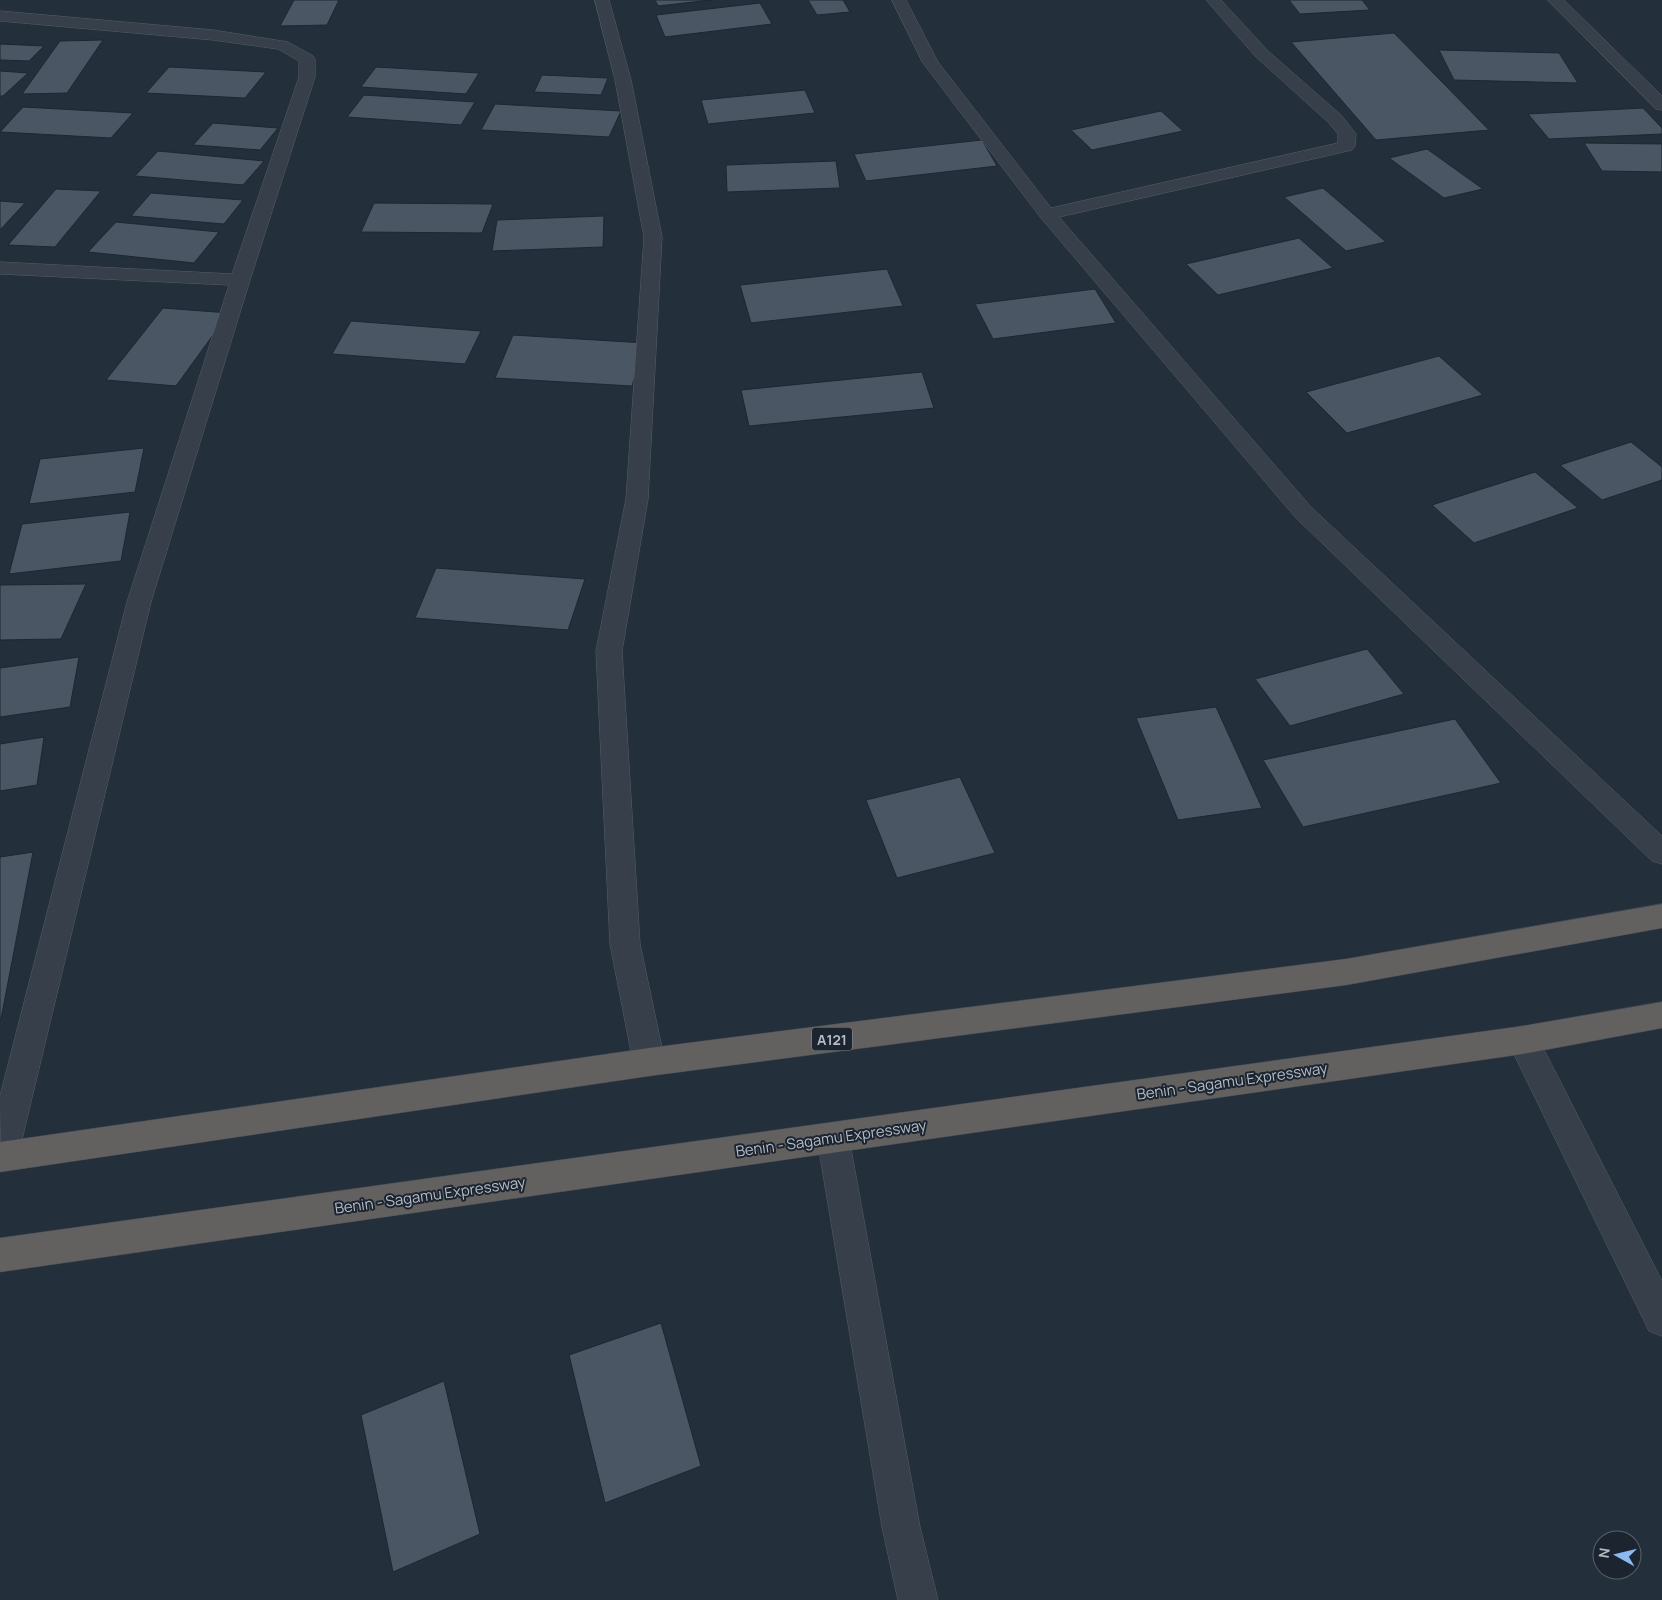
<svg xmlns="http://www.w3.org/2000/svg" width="1662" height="1600" font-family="Manrope,sans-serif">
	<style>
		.building { fill: #4a5663; stroke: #1e2731 }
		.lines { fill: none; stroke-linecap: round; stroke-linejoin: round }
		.service-casing { stroke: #555e68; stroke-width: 1 }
		.minor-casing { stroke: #555e68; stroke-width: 1 }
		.trunk-casing { stroke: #424b55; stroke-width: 1 }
		.service { fill: #37404a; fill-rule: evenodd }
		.minor { fill: #37404a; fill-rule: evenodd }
		.trunk { fill: #62615f; fill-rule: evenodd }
		.labels { text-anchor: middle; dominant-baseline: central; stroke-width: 4; stroke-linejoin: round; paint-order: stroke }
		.shield { fill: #1c252f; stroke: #858e99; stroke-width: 1 }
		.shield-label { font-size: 14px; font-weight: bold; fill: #b2bbc6 }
		.street-label { font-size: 15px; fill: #b2bbc6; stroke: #1c252f }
	</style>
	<rect width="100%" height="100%" fill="#232f3a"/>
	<path class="building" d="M 294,0 L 339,0 L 327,25 L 280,26 Z
		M 655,0 L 711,0 L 658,6 Z
		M 808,0 L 843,0 L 850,12 L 817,15 Z
		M 1289,0 L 1362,0 L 1370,10 L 1300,14 Z
		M 760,3 L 772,24 L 665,37 L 656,15 Z
		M 1394,33 L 1489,130 L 1376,140 L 1291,42 Z
		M 103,40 L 67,93 L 22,94 L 60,41 Z
		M 0,44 L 44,46 L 29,61 L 0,60 Z
		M 1439,50 L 1559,53 L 1578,83 L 1454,80 Z
		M 169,67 L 266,72 L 245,98 L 146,93 Z
		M 376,67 L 479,73 L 466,94 L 361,87 Z
		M 0,71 L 28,73 L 3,96 L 0,96 Z
		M 542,75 L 608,78 L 601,95 L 534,92 Z
		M 805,90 L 815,113 L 708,124 L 701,100 Z
		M 364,95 L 475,102 L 461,125 L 347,117 Z
		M 495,104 L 621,111 L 609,137 L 481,130 Z
		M 23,107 L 133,113 L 111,138 L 0,132 Z
		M 1643,108 L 1662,128 L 1662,134 L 1549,139 L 1528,114 Z
		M 1161,111 L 1183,131 L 1092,150 L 1071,130 Z
		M 213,123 L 278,128 L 260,150 L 193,145 Z
		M 982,140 L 997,166 L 866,181 L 854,154 Z
		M 1584,143 L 1662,144 L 1662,172 L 1602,171 Z
		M 1427,149 L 1483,189 L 1444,198 L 1389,158 Z
		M 158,151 L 264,161 L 243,185 L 135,176 Z
		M 836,161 L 840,188 L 727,192 L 726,165 Z
		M 1323,188 L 1386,242 L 1346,251 L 1284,197 Z
		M 56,189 L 101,191 L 55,247 L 8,245 Z
		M 151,193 L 243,200 L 224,224 L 131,216 Z
		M 0,201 L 25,203 L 0,230 Z
		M 374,203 L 493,204 L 482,233 L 361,232 Z
		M 604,216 L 603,247 L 492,251 L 497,220 Z
		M 116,222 L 219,232 L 194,263 L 88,252 Z
		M 1299,238 L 1333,268 L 1218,295 L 1186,264 Z
		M 887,269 L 903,306 L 751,323 L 740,285 Z
		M 1095,289 L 1116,323 L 993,339 L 975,304 Z
		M 163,308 L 229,313 L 176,386 L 106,380 Z
		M 351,321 L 481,331 L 465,364 L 332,354 Z
		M 513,335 L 645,343 L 632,386 L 495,378 Z
		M 1439,356 L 1483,395 L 1347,433 L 1306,392 Z
		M 922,372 L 934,408 L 749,426 L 741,390 Z
		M 1631,442 L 1662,467 L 1662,480 L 1602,500 L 1560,465 Z
		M 144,448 L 135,492 L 29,504 L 40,459 Z
		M 1535,472 L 1578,508 L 1474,543 L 1432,505 Z
		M 130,512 L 121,561 L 9,574 L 22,524 Z
		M 436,568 L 585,579 L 568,630 L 415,618 Z
		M 86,584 L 61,639 L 0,640 L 0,585 Z
		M 1367,649 L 1404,694 L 1290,726 L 1255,679 Z
		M 79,657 L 70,707 L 0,717 L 0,668 Z
		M 1216,707 L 1262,808 L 1178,820 L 1136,718 Z
		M 1455,719 L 1501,783 L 1303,827 L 1263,760 Z
		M 44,737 L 37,785 L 0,791 L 0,744 Z
		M 960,777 L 995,853 L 897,878 L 866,800 Z
		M 33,852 L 1,1019 L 0,1019 L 0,857 Z
		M 661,1323 L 701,1466 L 605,1503 L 569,1355 Z
		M 444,1381 L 480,1534 L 393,1572 L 361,1415 Z"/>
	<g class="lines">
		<defs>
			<path id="service" d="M 833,1123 L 845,1127 L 849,1138 L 920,1527 L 938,1600 L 898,1600 L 882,1527 L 817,1138 L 821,1127 Z"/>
			<path id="minor" d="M 595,0 L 609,0 L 631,80 L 662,237 L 648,499 L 622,651 L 640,944 L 665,1062 L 660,1072 L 649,1076 L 638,1072 L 633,1062 L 610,944 L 596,651 L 626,499 L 644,237 L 615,80 Z
				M 892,0 L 906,0 L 938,62 L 1051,208 L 1338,143 L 1338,134 L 1329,123 L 1256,57 L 1206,0 L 1221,0 L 1268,51 L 1341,115 L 1356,134 L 1355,146 L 1352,150 L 1059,217 L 1311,507 L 1662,836 L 1662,864 L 1652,861 L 1295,517 L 1041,218 L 923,63 Z
				M 1548,0 L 1564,0 L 1662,96 L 1662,110 L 1656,109 Z
				M 0,11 L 213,30 L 288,42 L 313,56 L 315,59 L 315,77 L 250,280 L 151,602 L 18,1156 L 13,1167 L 1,1171 L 0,1096 L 127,602 L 229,285 L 0,274 L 0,262 L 232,274 L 299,77 L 299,61 L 278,49 L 213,40 L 0,21 Z
				M 1523,1026 L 1534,1030 L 1662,1281 L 1662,1336 L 1649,1331 L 1507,1040 L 1512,1030 Z"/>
			<path id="trunk" d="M 1662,904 L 1662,928 L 1346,985 L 649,1076 L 0,1172 L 0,1142 L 649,1048 L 1346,959 Z
				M 1662,1002 L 1662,1028 L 1523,1054 L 0,1272 L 0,1238 L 1523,1026 Z"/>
		</defs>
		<use href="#service" class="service-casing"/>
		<use href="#minor" class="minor-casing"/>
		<use href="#trunk" class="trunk-casing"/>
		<use href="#service" class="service"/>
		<use href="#minor" class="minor"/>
		<use href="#trunk" class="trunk"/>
	</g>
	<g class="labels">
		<rect class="shield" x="812" y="1027.5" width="40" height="23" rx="4"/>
		<g class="shield-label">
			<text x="832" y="1039">A121</text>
		</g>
		<g class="street-label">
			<text transform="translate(1232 1081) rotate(-8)">Benin - Sagamu Expressway</text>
			<text transform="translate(831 1138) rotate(-8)">Benin - Sagamu Expressway</text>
			<text transform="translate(430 1195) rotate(-8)">Benin - Sagamu Expressway</text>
		</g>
	</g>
	<g transform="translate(1617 1555) rotate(278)"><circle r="24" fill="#1c252f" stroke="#58616b"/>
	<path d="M0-4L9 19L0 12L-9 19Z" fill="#8bbaf3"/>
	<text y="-8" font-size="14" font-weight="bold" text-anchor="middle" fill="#b2bbc6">N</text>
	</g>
</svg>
